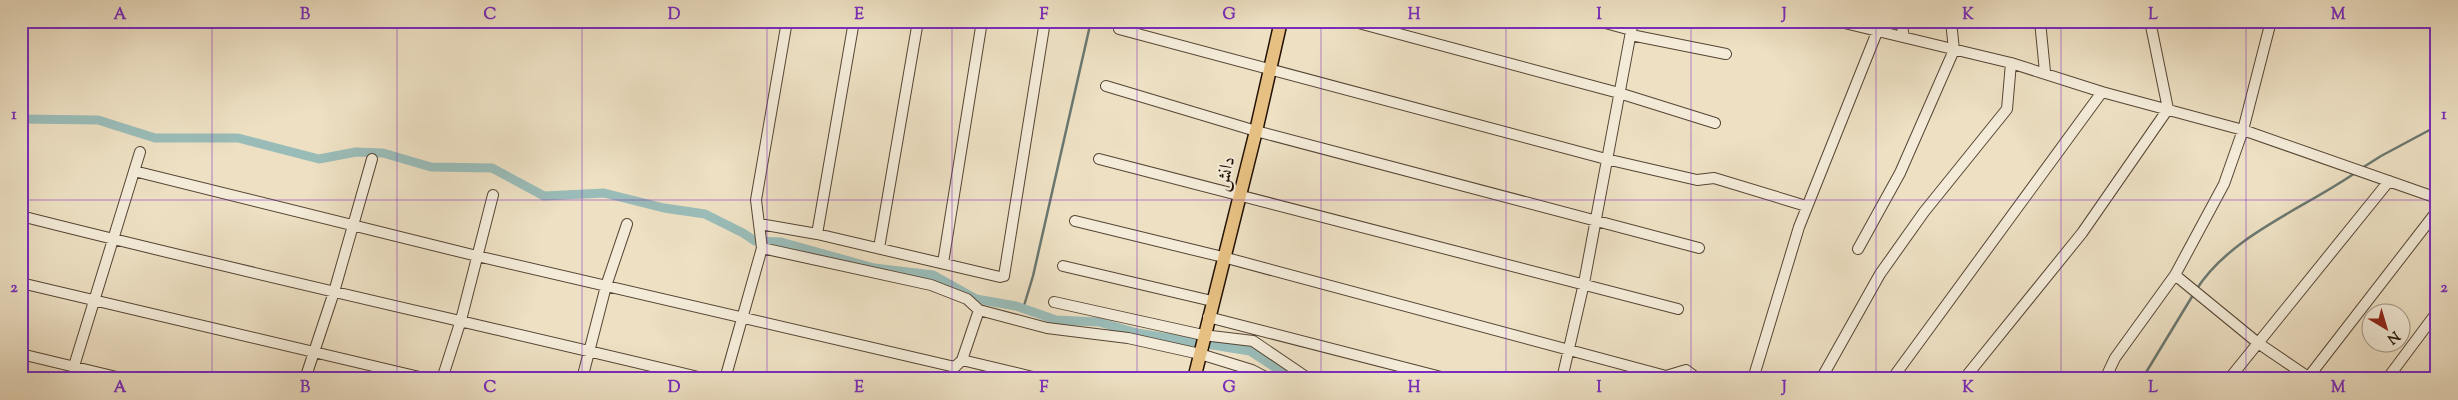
<svg xmlns="http://www.w3.org/2000/svg" width="2458" height="400" font-family="'Sorts Mill Goudy',Amiri,serif">
	<style>
		.lines { fill: none; stroke-linecap: round; stroke-linejoin: round }
		.stream { stroke: #6a7870; stroke-width: 2.5 }
		.canal { stroke: #9abcb8; stroke-width: 9 }
		.minor-casing { stroke: #564534; stroke-width: 12 }
		.major-casing { stroke: #231105; stroke-width: 15 }
		.minor { stroke: #f3ebd8; stroke-width: 10 }
		.major { stroke: #e6c082; stroke-width: 12 }
		.grid { fill: none; stroke: #7b2cbf; stroke-width: 1; stroke-opacity: 0.55 }
		.labels { text-anchor: middle; dominant-baseline: central; stroke-width: 4; stroke-linejoin: round; paint-order: stroke }
		.street-label { font-size: 19px; fill: #231105; stroke: #f3ebd8 }
		.neatline { fill: none; stroke: #7b2cbf; stroke-width: 2 }
		.grid-label { font-size: 16px; text-anchor: middle; font-weight: bold; fill: #7b2cbf }
	</style>
	<rect width="100%" height="100%" fill="#ede0c3"/>
	<filter id="stains"><feTurbulence type="fractalNoise" baseFrequency=".004" numOctaves="4"/><feColorMatrix values="0 0 0 0 .2 0 0 0 0 .09 0 0 0 0 .02 0 0 0 .5 -.17"/></filter>
	<radialGradient id="worn" r=".72"><stop offset=".6" stop-color="#630" stop-opacity="0"/><stop offset="1" stop-color="#630" stop-opacity=".3"/></radialGradient>
	<g class="lines">
		<path class="stream" d="M 2362,168 L 2381,156 L 2437,126
			M 2196,290 C 2231,235 2303,209 2355,173
			M 1023,309 L 1033,276 L 1091,21
			M 2142,379 L 2193,295"/>
		<path class="canal" d="M 21,119 L 98,120 L 155,138 L 238,138 L 319,159 L 356,152 L 383,153 L 431,167 L 492,168 L 544,196 L 604,193 L 664,208 L 705,214 L 743,233 L 755,241 L 781,242 L 874,268 L 933,275 L 976,299 L 1016,306 L 1056,320 L 1099,322 L 1137,333 L 1250,351 L 1293,379"/>
		<defs>
			<path id="minor" d="M 1351,21 L 1619,93 L 1715,123
				M 1598,21 L 1631,30
				M 1836,21 L 2011,63 L 2102,92 L 2243,130 L 2437,198
				M 1901,21 L 1904,37
				M 2040,21 L 2045,72
				M 1119,29 L 1606,159 L 1697,180 L 1714,178 L 1806,206
				M 1631,35 L 1726,54
				M 1106,86 L 1256,131 L 1699,248
				M 1099,159 L 1678,309
				M 134,171 L 477,256 L 955,367 L 962,360 L 979,310
				M 21,216 C 249,274 478,324 706,379
				M 1075,221 L 1223,257 L 1666,376 L 1686,370 L 1698,379
				M 760,224 L 817,234 L 1000,277 L 1004,276 L 1045,21
				M 817,234 L 854,21
				M 762,248 L 931,285 L 967,299 L 979,310 L 1047,328 L 1128,338 L 1200,354 L 1252,370 L 1269,379
				M 879,248 L 918,21
				M 1858,249 L 1900,173 L 1954,50 L 1951,21
				M 943,263 L 982,21
				M 1063,266 L 1212,301
				M 2175,275 L 2258,343 L 2311,379
				M 21,283 L 428,379
				M 1054,302 L 1203,335 L 1253,341 L 1309,379
				M 1208,317 L 1449,379
				M 21,354 L 125,379
				M 962,360 L 1041,379
				M 70,379 L 140,152
				M 305,379 L 334,292 L 372,159
				M 442,379 L 461,320 L 493,195
				M 582,379 L 606,286 L 627,224
				M 725,379 L 762,248 L 756,200 L 787,21
				M 1562,379 L 1584,283 L 1633,21
				M 1753,379 L 1799,227 L 1877,32
				M 1821,379 L 1880,274 L 1924,212 L 2007,109 L 2011,63
				M 1892,379 L 2102,92
				M 1964,379 L 2082,233 L 2168,109 L 2150,21
				M 2105,379 L 2115,358 L 2175,275 L 2224,184 L 2243,130 L 2271,21
				M 2229,379 L 2389,181
				M 2307,379 L 2437,211
				M 2387,379 L 2437,312"/>
			<path id="major" d="M 1194,379 L 1256,131 L 1281,21"/>
		</defs>
		<use href="#minor" class="minor-casing"/>
		<use href="#major" class="major-casing"/>
		<use href="#minor" class="minor"/>
		<use href="#major" class="major"/>
	</g>
	<path class="grid" d="M 212,21 L 212,379M 397,21 L 397,379M 582,21 L 582,379M 767,21 L 767,379M 952,21 L 952,379M 1137,21 L 1137,379M 1321,21 L 1321,379M 1506,21 L 1506,379M 1691,21 L 1691,379M 1876,21 L 1876,379M 2061,21 L 2061,379M 2246,21 L 2246,379M 21,200 L 2437,200"/>
	<g class="labels">
		<g class="street-label">
			<text transform="translate(1226 174) rotate(-76)">دانش</text>
		</g>
	</g>
	<rect width="2458" height="400" fill="none" stroke="#ede0c3" stroke-width="55"/>
	<g transform="translate(2386 328) rotate(142)"><circle r="24" fill="#f3ebd8" stroke="#a09484"/>
	<path d="M0-4L9 19L0 12L-9 19Z" fill="#8f2418"/>
	<text y="-8" font-size="14" font-weight="bold" text-anchor="middle" fill="#231105">N</text>
	</g>
	<rect x="28" y="28" width="2402" height="344" class="neatline"/>
	<g class="grid-label">
		<text x="120" y="19">A</text>
		<text x="305" y="19">B</text>
		<text x="490" y="19">C</text>
		<text x="674" y="19">D</text>
		<text x="859" y="19">E</text>
		<text x="1044" y="19">F</text>
		<text x="1229" y="19">G</text>
		<text x="1414" y="19">H</text>
		<text x="1599" y="19">I</text>
		<text x="1784" y="19">J</text>
		<text x="1968" y="19">K</text>
		<text x="2153" y="19">L</text>
		<text x="2338" y="19">M</text>
		<text x="14" y="119">1</text>
		<text x="2444" y="119">1</text>
		<text x="14" y="292">2</text>
		<text x="2444" y="292">2</text>
		<text x="120" y="392">A</text>
		<text x="305" y="392">B</text>
		<text x="490" y="392">C</text>
		<text x="674" y="392">D</text>
		<text x="859" y="392">E</text>
		<text x="1044" y="392">F</text>
		<text x="1229" y="392">G</text>
		<text x="1414" y="392">H</text>
		<text x="1599" y="392">I</text>
		<text x="1784" y="392">J</text>
		<text x="1968" y="392">K</text>
		<text x="2153" y="392">L</text>
		<text x="2338" y="392">M</text>
	</g>
	<rect width="100%" height="100%" filter="url(#stains)"/>
	<rect width="100%" height="100%" fill="url(#worn)"/>
</svg>
